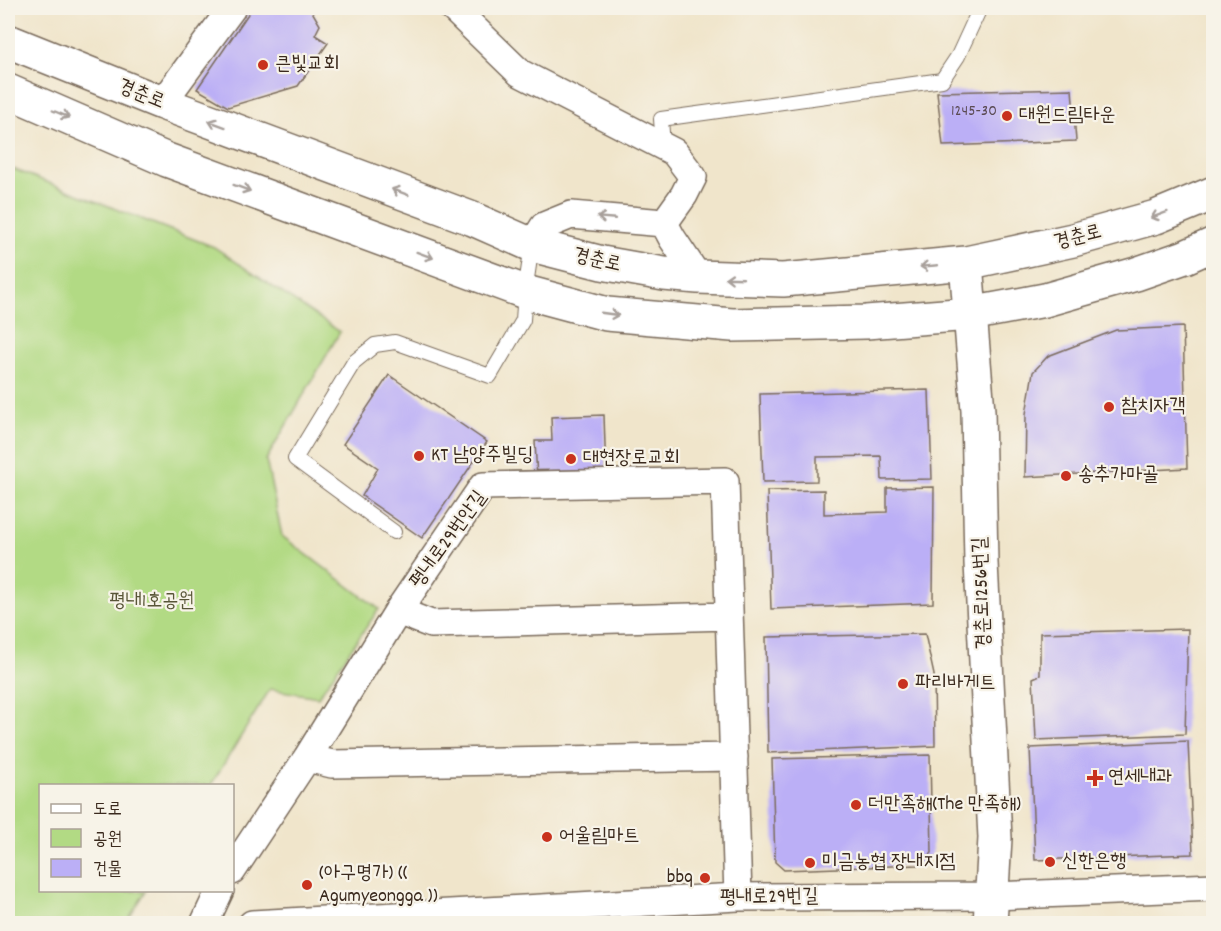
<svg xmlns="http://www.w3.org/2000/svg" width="1221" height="931" font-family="Dekko,'Poor Story',sans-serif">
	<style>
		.green { fill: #b2da84; stroke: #768251; stroke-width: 1.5 }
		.building { fill: #bbaff6 }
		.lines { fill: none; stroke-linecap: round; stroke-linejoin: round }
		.service-casing { stroke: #7a6b5b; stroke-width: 16 }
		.minor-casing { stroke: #7a6b5b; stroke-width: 30 }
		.tertiary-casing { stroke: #7a6b5b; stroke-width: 36 }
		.service { stroke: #fff; stroke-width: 14 }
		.minor { stroke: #fff; stroke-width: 27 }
		.tertiary { stroke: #fff; stroke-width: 33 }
		.oneway { stroke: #a79f9a }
		.poi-dot { fill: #c8321e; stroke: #f7f3e8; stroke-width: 2 }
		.labels { text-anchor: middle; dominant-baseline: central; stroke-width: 4.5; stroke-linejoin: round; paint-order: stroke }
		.number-label { font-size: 16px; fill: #5b4b54 }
		.poi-label { font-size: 20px; fill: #3b2a1e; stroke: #f7f3e8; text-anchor: start }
		.street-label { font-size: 20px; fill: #3b2a1e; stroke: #f7f3e8 }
		.park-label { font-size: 20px; fill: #595638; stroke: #f7f3e8 }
	</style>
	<rect width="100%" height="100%" fill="#f7f3e8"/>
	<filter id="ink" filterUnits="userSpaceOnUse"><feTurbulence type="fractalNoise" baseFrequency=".0167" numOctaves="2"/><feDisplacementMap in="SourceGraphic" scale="12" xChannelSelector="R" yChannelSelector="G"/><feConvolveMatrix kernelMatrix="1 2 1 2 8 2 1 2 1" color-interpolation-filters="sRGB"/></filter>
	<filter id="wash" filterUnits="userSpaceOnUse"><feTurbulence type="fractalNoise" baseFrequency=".008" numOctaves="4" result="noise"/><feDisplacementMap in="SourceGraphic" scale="24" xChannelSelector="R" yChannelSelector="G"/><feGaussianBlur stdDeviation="1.35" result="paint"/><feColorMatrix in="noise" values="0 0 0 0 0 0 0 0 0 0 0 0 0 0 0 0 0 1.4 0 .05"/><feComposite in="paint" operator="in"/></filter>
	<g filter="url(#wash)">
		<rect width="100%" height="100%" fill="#f0e5cb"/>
		<path class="green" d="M 8,167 L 214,247 L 340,332 L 266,460 L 282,536 L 379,609 L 318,697 L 270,689 L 211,785 L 40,786 L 40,890 L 146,891 L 126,923 L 8,923 Z"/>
		<g id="blocks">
			<path class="building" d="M 252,8 L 310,8 L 320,25 L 315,35 L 328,43 L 298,86 L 228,107 L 197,89 Z
				M 1072,89 L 1076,141 L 943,146 L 937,92 Z
				M 1183,327 L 1187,468 L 1025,477 L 1026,414 L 1033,372 L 1048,356 L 1116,330 Z
				M 389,375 L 487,442 L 422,538 L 362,496 L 378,468 L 343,444 Z
				M 929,390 L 932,479 L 882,480 L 881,456 L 817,457 L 817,481 L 763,482 L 760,394 Z
				M 604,415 L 606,477 L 537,479 L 535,441 L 552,441 L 551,417 Z
				M 934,487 L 933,603 L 771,609 L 767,491 L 824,490 L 824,514 L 887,512 L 887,488 Z
				M 1188,629 L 1185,734 L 1036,740 L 1033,678 L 1040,675 L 1040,633 Z
				M 925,634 L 934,675 L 935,746 L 768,753 L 766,637 Z
				M 1188,741 L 1193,854 L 1035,860 L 1030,748 Z
				M 930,755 L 932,853 L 919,865 L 784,870 L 775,862 L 772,759 Z"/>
		</g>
	</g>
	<g filter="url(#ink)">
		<use href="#blocks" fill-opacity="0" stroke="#7a6b5b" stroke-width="1.5"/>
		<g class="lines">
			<defs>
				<path id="service" d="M 663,146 L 661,119 L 942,80 L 958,56 L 980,8
					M 394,532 L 295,459 L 354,362 L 375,345 L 395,342 L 490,376 L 523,320 L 525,292 L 532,245"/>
				<path id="minor" d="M 453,8 L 520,73 L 674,152 L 693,177 L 684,195 L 664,223
					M 162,103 L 232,8
					M 664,223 L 672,238 L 698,277
					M 532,245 L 544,226 L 571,215 L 664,223
					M 398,611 L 431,624 L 729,616
					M 307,758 L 332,764 L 734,757
					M 232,871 L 307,758 L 398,611 L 483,486 L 725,481 L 738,897
					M 204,924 L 220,890
					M 252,924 L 738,897 L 992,896 L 1214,887"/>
				<path id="tertiary" d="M 8,41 L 162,103 L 473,219 L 532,245 L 602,263 L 664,274 L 698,277 L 783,280 L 966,263 L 1073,240 L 1156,217 L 1214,193
					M 8,91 L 167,160 L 525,292 L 607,314 L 732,325 L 866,322 L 970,314 L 1045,300 L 1136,274 L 1185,257 L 1214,244
					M 966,263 L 978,411 L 981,563 L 995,838 L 990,924"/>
			</defs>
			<use href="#service" class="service-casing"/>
			<use href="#minor" class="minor-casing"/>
			<use href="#tertiary" class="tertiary-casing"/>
			<use href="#service" class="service"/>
			<use href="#minor" class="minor"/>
			<use href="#tertiary" class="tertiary"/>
		</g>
		<defs><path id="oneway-shaft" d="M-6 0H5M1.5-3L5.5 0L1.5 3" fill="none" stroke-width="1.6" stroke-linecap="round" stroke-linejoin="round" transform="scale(1.5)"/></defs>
		<g class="oneway">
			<use href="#oneway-shaft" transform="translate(61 114) rotate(23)"/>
			<use href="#oneway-shaft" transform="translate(217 124) rotate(-160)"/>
			<use href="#oneway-shaft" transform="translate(242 188) rotate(20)"/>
			<use href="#oneway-shaft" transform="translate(400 192) rotate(-160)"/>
			<use href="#oneway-shaft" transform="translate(1159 215) rotate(160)"/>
			<use href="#oneway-shaft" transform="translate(606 218) rotate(-175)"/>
			<use href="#oneway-shaft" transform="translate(425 255) rotate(20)"/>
			<use href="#oneway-shaft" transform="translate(929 266) rotate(175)"/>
			<use href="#oneway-shaft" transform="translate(734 278) rotate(-178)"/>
			<use href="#oneway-shaft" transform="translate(610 314) rotate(8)"/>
		</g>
	</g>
	<g class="poi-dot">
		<circle cx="263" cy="65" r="6"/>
		<circle cx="1007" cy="116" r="6"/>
		<circle cx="1109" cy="407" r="6"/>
		<circle cx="419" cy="456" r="6"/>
		<circle cx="571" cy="459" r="6"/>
		<circle cx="1066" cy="476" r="6"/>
		<circle cx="903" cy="684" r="6"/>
		<path d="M1092 769h6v6h6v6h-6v6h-6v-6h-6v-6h6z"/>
		<circle cx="856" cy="805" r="6"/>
		<circle cx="547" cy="837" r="6"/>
		<circle cx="1050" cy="862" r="6"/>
		<circle cx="810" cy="863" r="6"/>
		<circle cx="705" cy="878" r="6"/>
		<circle cx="307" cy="885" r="6"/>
	</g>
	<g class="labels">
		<g class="number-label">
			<text x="974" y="111">1245-30</text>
		</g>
		<g class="poi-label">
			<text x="275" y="65">큰빛교회</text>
			<text x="1019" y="116">대원드림타운</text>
			<text x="1121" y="407">참치자객</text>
			<text x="431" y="456">KT 남양주빌딩</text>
			<text x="583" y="459">대현장로교회</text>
			<text x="1078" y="476">송추가마골</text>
			<text x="915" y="684">파리바게트</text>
			<text x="1108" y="778">연세내과</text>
			<text x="868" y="805">더만족해(The 만족해)</text>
			<text x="559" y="837">어울림마트</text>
			<text x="1062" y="862">신한은행</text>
			<text x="822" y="863">미금농협 장내지점</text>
			<text x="319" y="874">(아구명가) ((<tspan x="319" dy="23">Agumyeongga ))</tspan></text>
			<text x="693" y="878" text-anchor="end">bbq</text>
		</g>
		<g class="street-label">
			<text transform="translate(141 95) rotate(22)">경춘로</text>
			<text transform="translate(1078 238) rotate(-14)">경춘로</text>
			<text transform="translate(597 261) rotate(13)">경춘로</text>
			<text transform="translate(449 540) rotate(-54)">평내로29번안길</text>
			<text transform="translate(983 593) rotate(-92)">경춘로1256번길</text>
			<text transform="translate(769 898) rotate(-1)">평내로29번길</text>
		</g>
		<g class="park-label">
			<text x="152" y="602">평내1호공원</text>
		</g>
	</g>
	<rect width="1221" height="931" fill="none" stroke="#f7f3e8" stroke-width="30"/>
	<rect x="39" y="784" width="195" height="108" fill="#f7f3e8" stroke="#aca397" stroke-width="1.5"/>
	<rect x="51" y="804" width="30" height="9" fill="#ffffff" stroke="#aca397" stroke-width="1.5"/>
	<text x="93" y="814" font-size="18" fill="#3b2a1e">도로</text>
	<rect x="51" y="829" width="30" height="18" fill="#b2da84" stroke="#aca397" stroke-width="1.5"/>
	<text x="93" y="844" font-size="18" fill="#3b2a1e">공원</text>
	<rect x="51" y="859" width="30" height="18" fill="#bbaff6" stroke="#aca397" stroke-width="1.5"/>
	<text x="93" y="874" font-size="18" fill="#3b2a1e">건물</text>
</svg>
